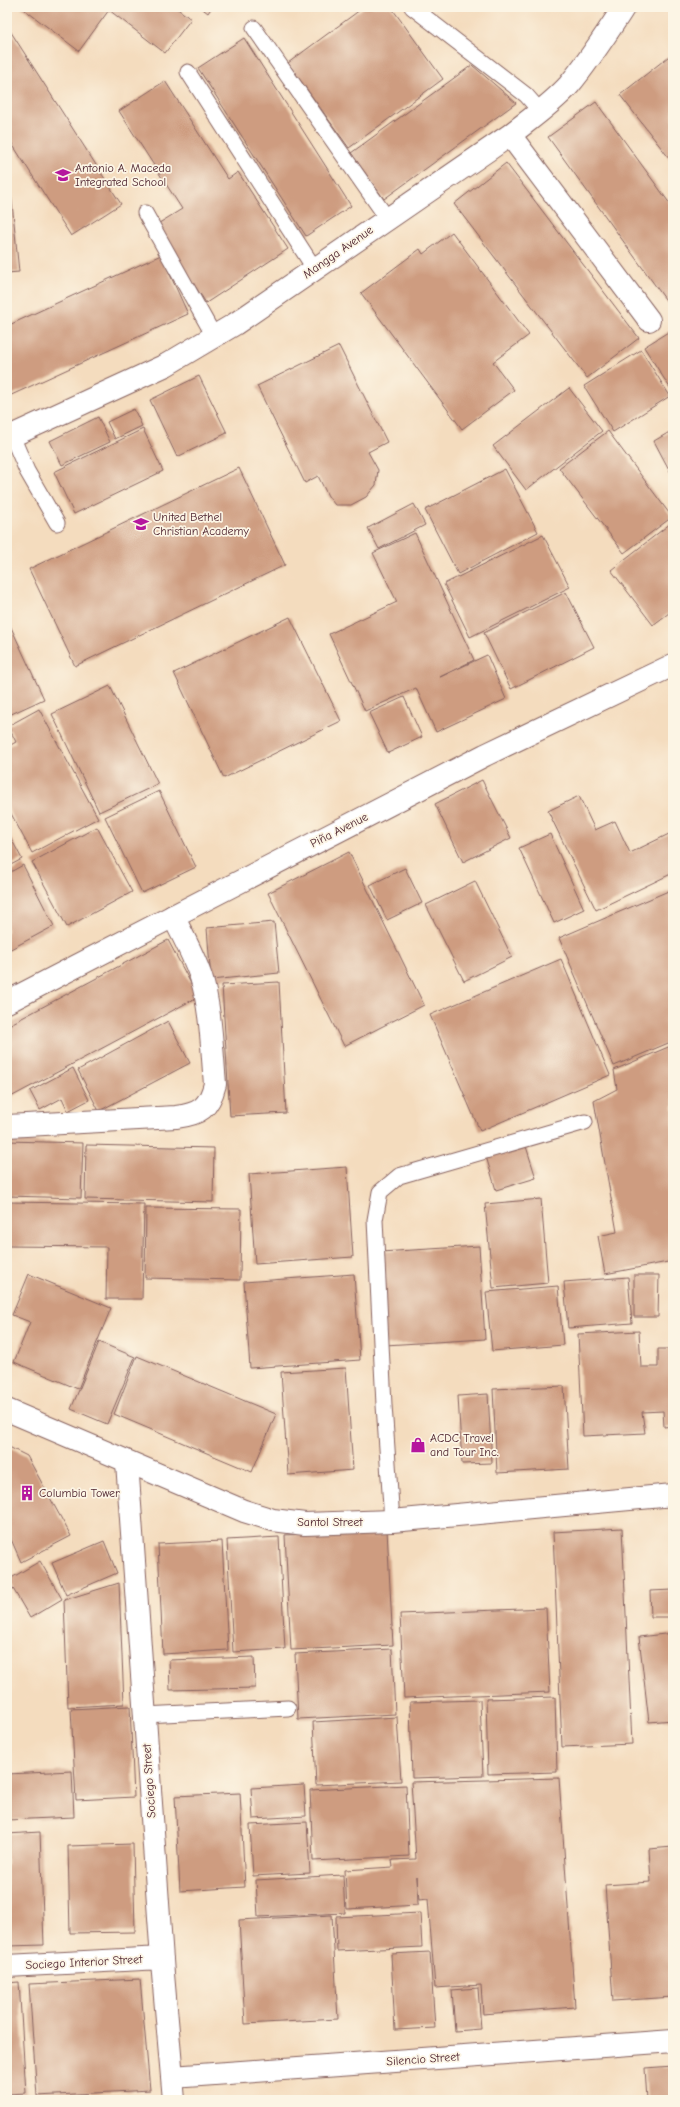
<svg xmlns="http://www.w3.org/2000/svg" width="680" height="2107" font-family="'Comic Neue',sans-serif">
	<style>
		.building { fill: #ce9c80 }
		.lines { fill: none; stroke-linecap: round; stroke-linejoin: round }
		.lane-casing { stroke: #86615e; stroke-width: 17 }
		.street-casing { stroke: #86615e; stroke-width: 24 }
		.secondary-casing { stroke: #86615e; stroke-width: 24 }
		.lane { stroke: #fff; stroke-width: 15 }
		.street { stroke: #fff; stroke-width: 22 }
		.secondary { stroke: #fff; stroke-width: 22 }
		.labels { text-anchor: middle; dominant-baseline: central; stroke-width: 3.5; stroke-linejoin: round; paint-order: stroke }
		.poi-label { font-size: 12px; fill: #4a1f2b; stroke: #fcf5e5; text-anchor: start }
		.street-label { font-size: 12px; fill: #4a1f2b; stroke: #fcf5e5 }
	</style>
	<rect width="100%" height="100%" fill="#fcf5e5"/>
	<filter id="ink" filterUnits="userSpaceOnUse"><feTurbulence type="fractalNoise" baseFrequency=".025" numOctaves="2"/><feDisplacementMap in="SourceGraphic" scale="8" xChannelSelector="R" yChannelSelector="G"/><feConvolveMatrix kernelMatrix="1 2 1 2 8 2 1 2 1" color-interpolation-filters="sRGB"/></filter>
	<filter id="wash" filterUnits="userSpaceOnUse"><feTurbulence type="fractalNoise" baseFrequency=".012" numOctaves="4" result="noise"/><feDisplacementMap in="SourceGraphic" scale="16" xChannelSelector="R" yChannelSelector="G"/><feGaussianBlur stdDeviation="0.9" result="paint"/><feColorMatrix in="noise" values="0 0 0 0 0 0 0 0 0 0 0 0 0 0 0 0 0 1.4 0 .05"/><feComposite in="paint" operator="in"/></filter>
	<g filter="url(#wash)">
		<rect width="100%" height="100%" fill="#f4dcbe"/>
		<g id="blocks">
			<path class="building" d="M 21,7 L 175,7 L 191,19 L 165,53 L 109,10 L 79,51 Z
				M 200,7 L 212,7 L 208,13 Z
				M 364,7 L 391,7 L 443,79 L 349,148 L 288,63 Z
				M 7,26 L 121,204 L 71,236 L 7,136 Z
				M 244,38 L 351,206 L 306,236 L 198,68 Z
				M 673,53 L 673,163 L 620,95 Z
				M 472,65 L 516,103 L 384,199 L 351,153 Z
				M 165,81 L 228,179 L 238,172 L 288,249 L 206,303 L 156,225 L 182,209 L 119,111 Z
				M 596,102 L 673,208 L 673,310 L 548,137 Z
				M 506,163 L 639,338 L 587,378 L 454,204 Z
				M 7,183 L 10,183 L 19,272 L 7,273 Z
				M 452,232 L 529,335 L 493,362 L 514,390 L 462,429 L 361,293 L 420,249 L 423,254 Z
				M 161,255 L 188,314 L 7,397 L 7,326 Z
				M 673,329 L 673,390 L 672,391 L 644,347 Z
				M 339,346 L 387,442 L 368,452 L 378,470 L 376,485 L 366,497 L 351,505 L 335,505 L 328,496 L 318,476 L 305,483 L 257,386 Z
				M 641,350 L 670,396 L 613,432 L 584,386 Z
				M 199,376 L 227,433 L 177,457 L 150,400 Z
				M 569,388 L 602,431 L 526,490 L 493,446 Z
				M 134,409 L 142,426 L 115,439 L 107,422 Z
				M 98,417 L 110,442 L 62,465 L 50,441 Z
				M 143,429 L 163,471 L 74,514 L 54,472 Z
				M 673,430 L 673,477 L 654,441 Z
				M 608,431 L 672,517 L 624,553 L 559,468 Z
				M 239,468 L 285,565 L 75,666 L 29,569 Z
				M 505,469 L 538,532 L 458,574 L 425,510 Z
				M 414,504 L 425,525 L 379,549 L 368,528 Z
				M 671,523 L 673,526 L 673,610 L 653,625 L 611,570 Z
				M 415,533 L 474,660 L 440,677 L 487,655 L 506,699 L 436,732 L 416,688 L 365,711 L 329,634 L 397,602 L 373,553 Z
				M 543,535 L 570,587 L 470,637 L 444,584 Z
				M 566,592 L 594,647 L 511,689 L 484,633 Z
				M 290,617 L 341,721 L 224,778 L 174,673 Z
				M 9,623 L 44,699 L 7,716 L 7,624 Z
				M 110,686 L 158,784 L 99,812 L 52,714 Z
				M 404,697 L 422,737 L 388,753 L 369,713 Z
				M 39,709 L 98,818 L 32,853 L 7,806 L 7,747 L 16,742 L 8,726 Z
				M 482,780 L 511,838 L 463,862 L 435,804 Z
				M 159,791 L 196,867 L 142,893 L 105,817 Z
				M 579,796 L 595,830 L 615,821 L 630,853 L 673,832 L 673,873 L 596,910 L 548,811 Z
				M 97,827 L 132,892 L 67,927 L 32,862 Z
				M 7,831 L 22,859 L 7,867 Z
				M 550,834 L 584,909 L 554,923 L 519,848 Z
				M 349,852 L 424,1005 L 344,1046 L 268,893 Z
				M 23,865 L 54,926 L 7,951 L 7,874 Z
				M 405,868 L 422,903 L 387,920 L 370,885 Z
				M 475,881 L 512,957 L 464,981 L 426,905 Z
				M 673,889 L 673,1041 L 614,1066 L 559,938 Z
				M 274,922 L 279,973 L 211,980 L 207,928 Z
				M 168,940 L 198,997 L 7,1099 L 7,1026 Z
				M 561,959 L 610,1075 L 480,1131 L 430,1015 Z
				M 279,982 L 286,1113 L 230,1116 L 222,985 Z
				M 168,1021 L 190,1063 L 99,1111 L 78,1070 Z
				M 673,1045 L 673,1261 L 605,1274 L 598,1236 L 617,1232 L 594,1101 L 617,1089 L 614,1070 Z
				M 73,1068 L 89,1100 L 68,1111 L 62,1098 L 40,1110 L 30,1091 Z
				M 524,1140 L 536,1178 L 496,1190 L 485,1153 Z
				M 7,1141 L 83,1143 L 81,1198 L 7,1196 Z
				M 86,1145 L 214,1148 L 213,1202 L 85,1199 Z
				M 347,1167 L 353,1257 L 255,1264 L 249,1174 Z
				M 541,1199 L 548,1283 L 493,1288 L 485,1204 Z
				M 7,1202 L 144,1204 L 142,1299 L 106,1299 L 107,1247 L 7,1246 Z
				M 146,1208 L 241,1209 L 240,1280 L 145,1278 Z
				M 479,1246 L 485,1339 L 385,1345 L 380,1252 Z
				M 29,1274 L 111,1308 L 78,1389 L 14,1362 L 30,1322 L 12,1315 Z
				M 354,1274 L 360,1360 L 250,1368 L 244,1282 Z
				M 634,1275 L 659,1275 L 658,1317 L 634,1317 Z
				M 628,1277 L 632,1323 L 568,1328 L 564,1282 Z
				M 558,1286 L 563,1345 L 492,1351 L 486,1292 Z
				M 639,1331 L 641,1367 L 658,1367 L 658,1349 L 673,1349 L 673,1426 L 664,1427 L 663,1411 L 642,1412 L 645,1433 L 583,1436 L 578,1334 Z
				M 99,1342 L 135,1357 L 107,1424 L 71,1409 Z
				M 137,1356 L 276,1414 L 252,1472 L 114,1414 Z
				M 346,1368 L 353,1470 L 288,1475 L 281,1372 Z
				M 564,1386 L 569,1469 L 497,1473 L 493,1389 Z
				M 488,1394 L 492,1463 L 462,1464 L 458,1396 Z
				M 7,1446 L 27,1456 L 71,1536 L 21,1562 L 7,1530 Z
				M 622,1528 L 632,1744 L 562,1747 L 553,1532 Z
				M 387,1530 L 393,1645 L 291,1650 L 285,1535 Z
				M 279,1537 L 285,1649 L 233,1652 L 227,1540 Z
				M 104,1541 L 117,1573 L 66,1595 L 52,1563 Z
				M 222,1541 L 228,1650 L 163,1654 L 158,1544 Z
				M 40,1561 L 62,1599 L 30,1618 L 8,1580 Z
				M 119,1583 L 124,1704 L 68,1707 L 64,1600 Z
				M 673,1590 L 673,1617 L 651,1617 L 650,1591 Z
				M 546,1608 L 550,1692 L 404,1698 L 400,1614 Z
				M 673,1633 L 673,1720 L 649,1722 L 639,1637 Z
				M 392,1649 L 395,1714 L 298,1719 L 295,1654 Z
				M 254,1657 L 255,1688 L 170,1690 L 169,1660 Z
				M 555,1697 L 557,1772 L 488,1774 L 486,1699 Z
				M 480,1700 L 483,1776 L 412,1778 L 410,1702 Z
				M 130,1706 L 134,1797 L 76,1800 L 71,1709 Z
				M 397,1717 L 401,1781 L 316,1785 L 313,1722 Z
				M 72,1771 L 74,1817 L 7,1820 L 7,1774 Z
				M 559,1778 L 575,2007 L 483,2014 L 481,1985 L 435,1988 L 428,1899 L 419,1900 L 417,1877 L 418,1905 L 347,1909 L 345,1870 L 393,1867 L 392,1860 L 416,1859 L 411,1782 Z
				M 304,1785 L 306,1816 L 253,1819 L 251,1788 Z
				M 406,1785 L 409,1856 L 313,1861 L 310,1790 Z
				M 240,1793 L 245,1887 L 180,1891 L 175,1796 Z
				M 307,1822 L 310,1873 L 253,1876 L 250,1825 Z
				M 40,1832 L 44,1945 L 7,1946 L 7,1834 Z
				M 133,1844 L 135,1932 L 70,1933 L 68,1846 Z
				M 673,1847 L 673,1997 L 613,2001 L 605,1885 L 651,1882 L 649,1849 Z
				M 343,1875 L 345,1913 L 258,1917 L 256,1880 Z
				M 420,1913 L 422,1947 L 337,1951 L 336,1917 Z
				M 332,1915 L 338,2019 L 245,2024 L 239,1920 Z
				M 430,1952 L 435,2028 L 395,2030 L 391,1954 Z
				M 140,1979 L 150,2090 L 37,2096 L 29,1984 Z
				M 19,1982 L 26,2093 L 7,2094 L 7,1983 Z
				M 478,1988 L 481,2029 L 455,2031 L 452,1990 Z
				M 673,2066 L 673,2100 L 647,2100 L 645,2068 Z"/>
		</g>
	</g>
	<g filter="url(#ink)">
		<use href="#blocks" fill-opacity="0" stroke="#86615e" stroke-width="1"/>
		<g class="lines">
			<defs>
				<path id="lane" d="M 412,7 L 526,95 L 540,111
					M 254,28 L 387,218
					M 188,72 L 314,268
					M 145,213 L 214,336
					M 12,436 L 27,471 L 57,523
					M 392,1521 L 384,1405 L 375,1220 L 380,1192 L 399,1176 L 585,1122
					M 144,1715 L 288,1708"/>
				<path id="street" d="M 510,135 L 649,320
					M 7,438 L 166,365 L 235,324 L 510,135 C 530,119 552,104 569,85 C 589,61 607,33 624,7
					M 7,1126 L 176,1117 C 200,1114 209,1108 215,1084 C 212,1051 211,1008 201,977 C 194,956 183,936 173,916
					M 127,1462 L 163,1974 L 174,2100
					M 7,1966 L 162,1958
					M 172,2077 L 673,2041"/>
				<path id="secondary" d="M 7,1002 L 485,755 L 673,665
					M 7,1410 L 244,1511 L 273,1520 L 305,1524 L 392,1521 L 673,1495"/>
			</defs>
			<use href="#lane" class="lane-casing"/>
			<use href="#street" class="street-casing"/>
			<use href="#secondary" class="secondary-casing"/>
			<use href="#lane" class="lane"/>
			<use href="#street" class="street"/>
			<use href="#secondary" class="secondary"/>
		</g>
	</g>
	<defs>
		<symbol id="school-bare" viewBox="-9 -9 18 18"><path d="M0-5L7-2L0 1L-7-2ZM-4 1L0 2.5L4 1V4Q0 6-4 4Z" fill="#b5179e" stroke="#fcf5e5" stroke-width="2.5" paint-order="stroke"/></symbol>
		<symbol id="shop-bare" viewBox="-9 -9 18 18"><path d="M-5-2.5h2.3a2.7 3.5 0 0 1 5.4 0H5L5.5 6h-11ZM-1.5-2.5h3a1.5 2.3 0 0 0-3 0Z" fill="#b5179e" stroke="#fcf5e5" stroke-width="2.5" paint-order="stroke"/></symbol>
		<symbol id="building-bare" viewBox="-9 -9 18 18"><path d="M-4-6H4V6H1V3H-1V6H-4ZM-2.5-4.3h1.7v1.8h-1.7ZM.8-4.3h1.7v1.8H.8ZM-2.5-1h1.7V.8h-1.7ZM.8-1h1.7V.8H.8Z" fill="#b5179e" stroke="#fcf5e5" stroke-width="2.5" paint-order="stroke"/></symbol>
	</defs>
	<g fill-rule="evenodd">
		<use href="#school-bare" x="52" y="164" width="22" height="22"/>
		<use href="#school-bare" x="130" y="513" width="22" height="22"/>
		<use href="#shop-bare" x="407" y="1434" width="22" height="22"/>
		<use href="#building-bare" x="16" y="1482" width="22" height="22"/>
	</g>
	<g class="labels">
		<g class="poi-label">
			<text x="75" y="168">Antonio A. Maceda<tspan x="75" dy="14">Integrated School</tspan></text>
			<text x="153" y="517">United Bethel<tspan x="153" dy="14">Christian Academy</tspan></text>
			<text x="430" y="1438">ACDC Travel<tspan x="430" dy="14">and Tour Inc.</tspan></text>
			<text x="39" y="1493">Columbia Tower</text>
		</g>
		<g class="street-label">
			<text transform="translate(338 252) rotate(-35)">Mangga Avenue</text>
			<text transform="translate(339 830) rotate(-27)">Piña Avenue</text>
			<text x="330" y="1522">Santol Street</text>
			<text transform="translate(149 1781) rotate(-94)">Sociego Street</text>
			<text transform="translate(84 1962) rotate(-3)">Sociego Interior Street</text>
			<text transform="translate(423 2059) rotate(-4)">Silencio Street</text>
		</g>
	</g>
	<rect width="680" height="2107" fill="none" stroke="#fcf5e5" stroke-width="24"/>
</svg>
